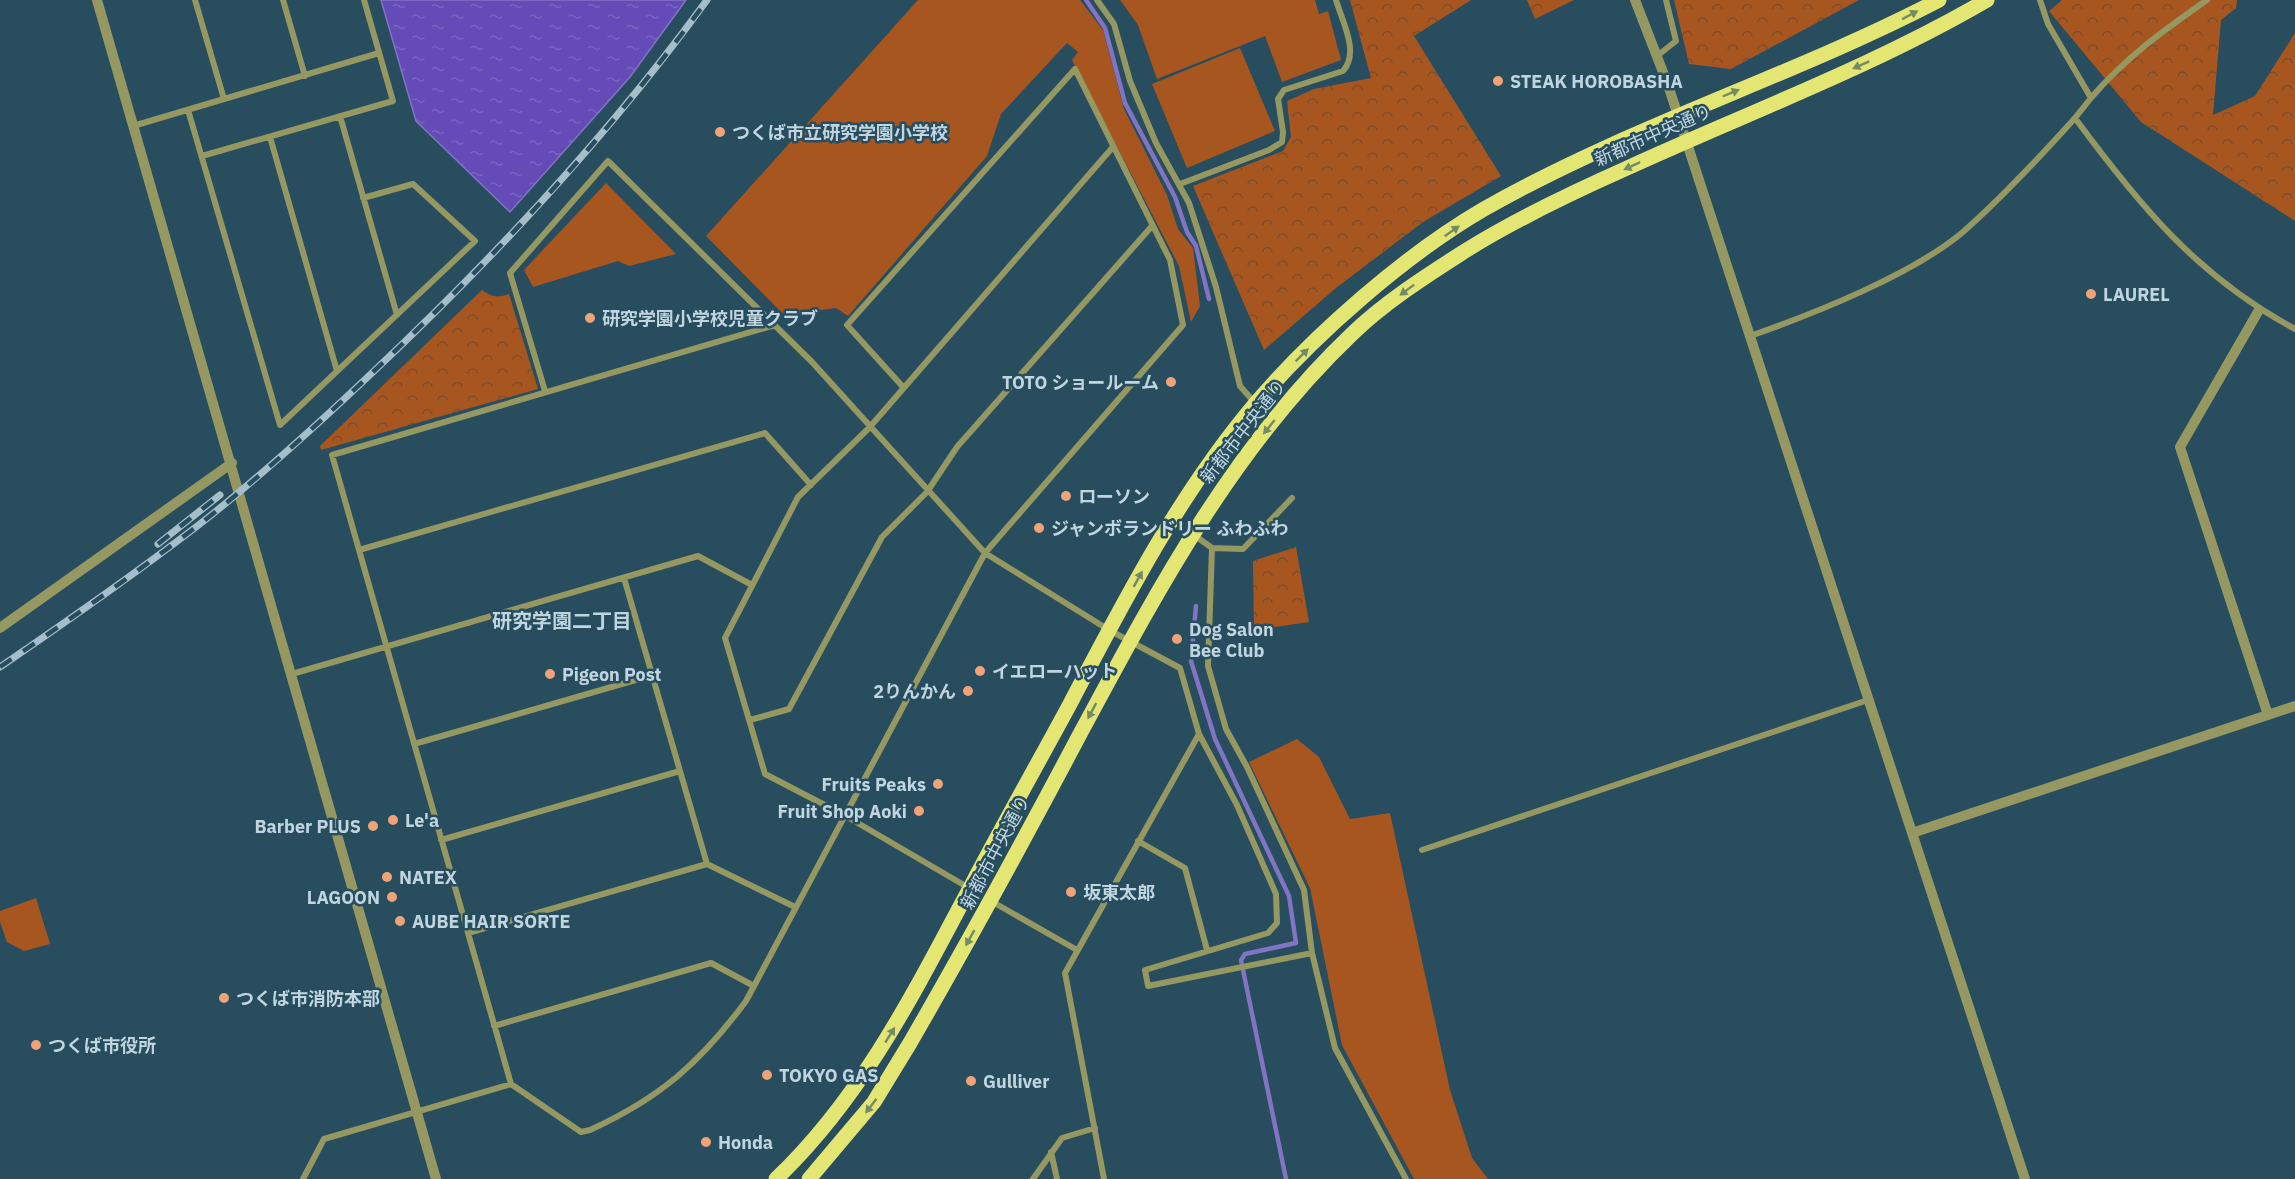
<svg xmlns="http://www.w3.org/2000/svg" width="2295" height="1179" font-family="'IBM Plex Sans','Noto Sans JP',sans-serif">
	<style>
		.grass { fill: #a8561f }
		.forest { fill: url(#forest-crowns) }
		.water { fill: url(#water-ripples); stroke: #8174c3; stroke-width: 1.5 }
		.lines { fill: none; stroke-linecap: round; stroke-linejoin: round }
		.stream { stroke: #8174c3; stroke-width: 4.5 }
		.minor { stroke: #969862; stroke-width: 6 }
		.tertiary { stroke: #969862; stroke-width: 10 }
		.primary { stroke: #e3e672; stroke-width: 15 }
		.rail-casing { stroke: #a6beca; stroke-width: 7 }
		.rail { stroke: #274d5e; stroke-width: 4.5; stroke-dasharray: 14; stroke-linecap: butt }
		.oneway { fill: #728a66 }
		.poi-dot { fill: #efa377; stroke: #274d5e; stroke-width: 2 }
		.labels { text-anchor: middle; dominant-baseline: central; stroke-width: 5; stroke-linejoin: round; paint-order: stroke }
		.poi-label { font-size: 18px; font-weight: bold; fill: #c1d5e0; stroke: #274d5e; text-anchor: start }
		.street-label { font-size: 18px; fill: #c1d5e0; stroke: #274d5e }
		.neighbourhood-label { font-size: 20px; font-weight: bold; fill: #c1d5e0; stroke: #274d5e }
	</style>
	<defs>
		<pattern id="forest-crowns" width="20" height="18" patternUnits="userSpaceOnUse" patternTransform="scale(1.5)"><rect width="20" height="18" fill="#a8561f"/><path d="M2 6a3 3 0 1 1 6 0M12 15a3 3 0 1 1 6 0" fill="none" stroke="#7c4d2d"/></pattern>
		<pattern id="water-ripples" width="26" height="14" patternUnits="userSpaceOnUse" patternTransform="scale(1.5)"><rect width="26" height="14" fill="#654bb7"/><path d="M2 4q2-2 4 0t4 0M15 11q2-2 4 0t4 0" fill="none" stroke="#7964c0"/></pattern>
	</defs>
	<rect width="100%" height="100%" fill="#274d5e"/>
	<path class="grass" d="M 918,0 L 1080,0 L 1103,30 L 1124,109 L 1167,195 L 1178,229 L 1193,248 L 1200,306 L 1191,322 L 1179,266 L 1072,60 L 1078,52 L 1067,43 L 1001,114 L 987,156 L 848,316 L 836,308 L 805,312 L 789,320 L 706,236 Z
		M 1120,0 L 1315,0 L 1319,14 L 1328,11 L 1341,60 L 1282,82 L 1265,36 L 1157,79 L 1138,25 Z
		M 1240,48 L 1275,131 L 1187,168 L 1152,84 Z
		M 606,183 L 676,254 L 629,266 L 618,261 L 533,287 L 524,270 Z
		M 1297,739 L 1319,757 L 1350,819 L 1390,813 L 1450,1090 L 1472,1158 L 1488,1179 L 1414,1179 L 1342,1045 L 1310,888 L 1249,762 Z
		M 36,898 L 50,944 L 24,951 L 7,942 L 0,922 L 0,911 Z"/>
	<path class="forest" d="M 1350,0 L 1471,0 L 1414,36 L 1501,176 L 1423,222 L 1336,288 L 1264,350 L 1193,186 L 1283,151 L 1291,137 L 1287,101 L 1314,89 L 1371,78 Z
		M 1527,0 L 1574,0 L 1535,19 Z
		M 1674,0 L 1859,0 L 1731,69 L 1689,64 Z
		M 2062,0 L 2237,0 L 2236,8 L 2221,20 L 2213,115 L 2255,96 L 2295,33 L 2295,221 L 2141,122 L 2049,11 Z
		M 482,290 C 492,297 498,298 509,294 L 538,389 L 321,450 L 320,446 Z
		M 1296,547 L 1309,622 L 1254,630 L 1253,561 Z"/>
	<path class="water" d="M 381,0 L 686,0 L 630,77 L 510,212 L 416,121 Z"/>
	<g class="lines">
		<path class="stream" d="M 1086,0 L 1105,28 L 1125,103 L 1175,197 L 1187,232 L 1196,246 L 1209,299
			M 1196,606 L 1191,661 L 1215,739 L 1289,896 L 1296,943 L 1245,954 L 1241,960 L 1286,1179"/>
		<path class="minor" d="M 195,0 L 224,99
			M 283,0 L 305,76
			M 1097,0 L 1114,24 L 1130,81 L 1156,143 L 1189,203 L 1216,287 L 1240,386 L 1255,403
			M 2040,0 L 2048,24 L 2091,98 L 2075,118 C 2139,205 2198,277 2295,329
			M 1657,56 L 1676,41 L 1666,0
			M 2091,98 C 2125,58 2164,30 2207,0
			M 188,110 L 280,425 L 475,241 L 413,184 L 363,198
			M 340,116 L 397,315
			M 133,126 L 379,53
			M 270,137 L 337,371
			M 202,156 L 393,101 L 364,0
			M 1180,184 L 1269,150 L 1282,142 L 1283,132 L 1278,99 L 1284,90 L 1343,71 C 1360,53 1342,21 1336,0
			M 1750,336 C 1813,314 1912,275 1963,232 C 2003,197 2039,158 2075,118
			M 545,391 L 510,273 L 608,161 L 812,362 L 985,553 L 1109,630 L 1180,668 L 1199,734 L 1237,805 L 1276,894 L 1277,923 L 1268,933 L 1145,970 L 1148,986 L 1312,953
			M 1194,535 L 1212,548 L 1243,549 L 1292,498
			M 1212,548 L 1208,666 L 1226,729 L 1247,767 L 1304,890 L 1312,953 L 1335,1048 L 1406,1179
			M 359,550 L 765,433 L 811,485
			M 624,578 L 707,864
			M 292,674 L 698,556 L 752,585
			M 750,720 L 789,709 L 882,537 L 927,492 L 957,447 L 1152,226
			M 414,744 L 653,675
			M 441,840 L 680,771
			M 1138,841 L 1185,868 L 1207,950
			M 1422,850 L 1868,700
			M 969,888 L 844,815 L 765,774 L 725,638 L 798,497 L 869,428 L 1112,148
			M 991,901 L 1077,950
			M 468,933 L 707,864 L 795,907
			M 494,1026 L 711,963 L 754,986
			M 511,1084 L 332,455 L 775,325
			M 1051,1152 L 1057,1179
			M 303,1179 L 324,1139 L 511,1084 L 581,1132 L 590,1130 C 660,1098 700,1063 746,1001 L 985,553 L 1183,325 L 1170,260 L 1075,69 L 847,325 L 903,387
			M 1033,1179 L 1062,1138 L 1095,1128
			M 1104,1179 L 1065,973 L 1199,734"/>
		<path class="tertiary" d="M 97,0 L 436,1179
			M 1635,0 L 1668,85 L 2025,1179
			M 2259,310 L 2180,447 L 2268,715
			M 0,628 L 232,463
			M 1912,833 L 2295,706"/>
		<path class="primary" d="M 776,1179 C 863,1096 915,991 971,886 C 1003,825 1037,765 1070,704 C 1124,601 1179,494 1255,404 C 1315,334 1405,255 1484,209 C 1630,126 1791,77 1939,0
			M 809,1179 L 874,1102 L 910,1043 C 969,941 1025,838 1080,734 C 1157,591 1233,447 1352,334 C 1385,302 1426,276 1465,251 C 1516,219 1571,193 1625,169 C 1747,113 1872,67 1987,0"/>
		<defs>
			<path id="rail" d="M 158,544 L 220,495
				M 0,667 C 66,622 132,576 196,527 C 258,479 316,426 373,372 C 494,258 609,135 707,0"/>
		</defs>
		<use href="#rail" class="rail-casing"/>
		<use href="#rail" class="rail"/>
	</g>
	<defs><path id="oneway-solid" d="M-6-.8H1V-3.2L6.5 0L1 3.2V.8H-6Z" transform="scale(1.5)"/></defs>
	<g class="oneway">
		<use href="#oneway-solid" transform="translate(1910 15) rotate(-28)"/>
		<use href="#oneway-solid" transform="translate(1861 65) rotate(156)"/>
		<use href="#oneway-solid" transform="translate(1731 93) rotate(-23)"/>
		<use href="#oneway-solid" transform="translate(1632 166) rotate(155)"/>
		<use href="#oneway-solid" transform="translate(1452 231) rotate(-35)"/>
		<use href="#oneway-solid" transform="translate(1407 290) rotate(143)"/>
		<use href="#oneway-solid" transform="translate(1302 355) rotate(-45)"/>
		<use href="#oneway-solid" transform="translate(1269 427) rotate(129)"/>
		<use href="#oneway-solid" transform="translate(1138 579) rotate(-61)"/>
		<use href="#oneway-solid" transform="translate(1092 711) rotate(118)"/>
		<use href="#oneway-solid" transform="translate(970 938) rotate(119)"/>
		<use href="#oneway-solid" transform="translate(890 1035) rotate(-58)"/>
		<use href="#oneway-solid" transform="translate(871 1106) rotate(127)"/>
	</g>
	<g class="poi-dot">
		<circle cx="1498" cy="81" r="6"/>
		<circle cx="720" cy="132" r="6"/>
		<circle cx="2091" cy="294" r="6"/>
		<circle cx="590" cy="318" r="6"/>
		<circle cx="1171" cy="382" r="6"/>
		<circle cx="1066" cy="496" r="6"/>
		<circle cx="1039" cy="528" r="6"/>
		<circle cx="1177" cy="639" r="6"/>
		<circle cx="980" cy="671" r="6"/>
		<circle cx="550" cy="674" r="6"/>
		<circle cx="968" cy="691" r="6"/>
		<circle cx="938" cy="784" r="6"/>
		<circle cx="919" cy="811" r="6"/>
		<circle cx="393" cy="820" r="6"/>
		<circle cx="373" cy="826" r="6"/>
		<circle cx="387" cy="877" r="6"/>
		<circle cx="1071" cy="892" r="6"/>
		<circle cx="392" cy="897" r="6"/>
		<circle cx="400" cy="921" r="6"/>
		<circle cx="224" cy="998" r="6"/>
		<circle cx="36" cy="1045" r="6"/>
		<circle cx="767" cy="1075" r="6"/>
		<circle cx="971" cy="1081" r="6"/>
		<circle cx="706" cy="1142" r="6"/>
	</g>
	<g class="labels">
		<g class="poi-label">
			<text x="1510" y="81">STEAK HOROBASHA</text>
			<text x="732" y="132">つくば市立研究学園小学校</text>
			<text x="2103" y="294">LAUREL</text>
			<text x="602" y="318">研究学園小学校児童クラブ</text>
			<text x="1159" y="382" text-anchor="end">TOTO ショールーム</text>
			<text x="1078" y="496">ローソン</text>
			<text x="1051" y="528">ジャンボランドリー ふわふわ</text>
			<text x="1189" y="629">Dog Salon<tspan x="1189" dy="21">Bee Club</tspan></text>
			<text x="992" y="671">イエローハット</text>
			<text x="562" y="674">Pigeon Post</text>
			<text x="956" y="691" text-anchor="end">2りんかん</text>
			<text x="926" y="784" text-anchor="end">Fruits Peaks</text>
			<text x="907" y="811" text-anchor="end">Fruit Shop Aoki</text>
			<text x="405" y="820">Le'a</text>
			<text x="361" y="826" text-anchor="end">Barber PLUS</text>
			<text x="399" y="877">NATEX</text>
			<text x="1083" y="892">坂東太郎</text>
			<text x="380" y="897" text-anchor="end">LAGOON</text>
			<text x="412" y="921">AUBE HAIR SORTE</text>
			<text x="236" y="998">つくば市消防本部</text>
			<text x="48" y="1045">つくば市役所</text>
			<text x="779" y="1075">TOKYO GAS</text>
			<text x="983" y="1081">Gulliver</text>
			<text x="718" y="1142">Honda</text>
		</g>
		<g class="street-label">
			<text transform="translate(1653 135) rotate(-24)">新都市中央通り</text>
			<text transform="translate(1243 431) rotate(-52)">新都市中央通り</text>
			<text transform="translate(995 852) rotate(-62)">新都市中央通り</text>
		</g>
		<g class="neighbourhood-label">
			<text x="562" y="620">研究学園二丁目</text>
		</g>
	</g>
</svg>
